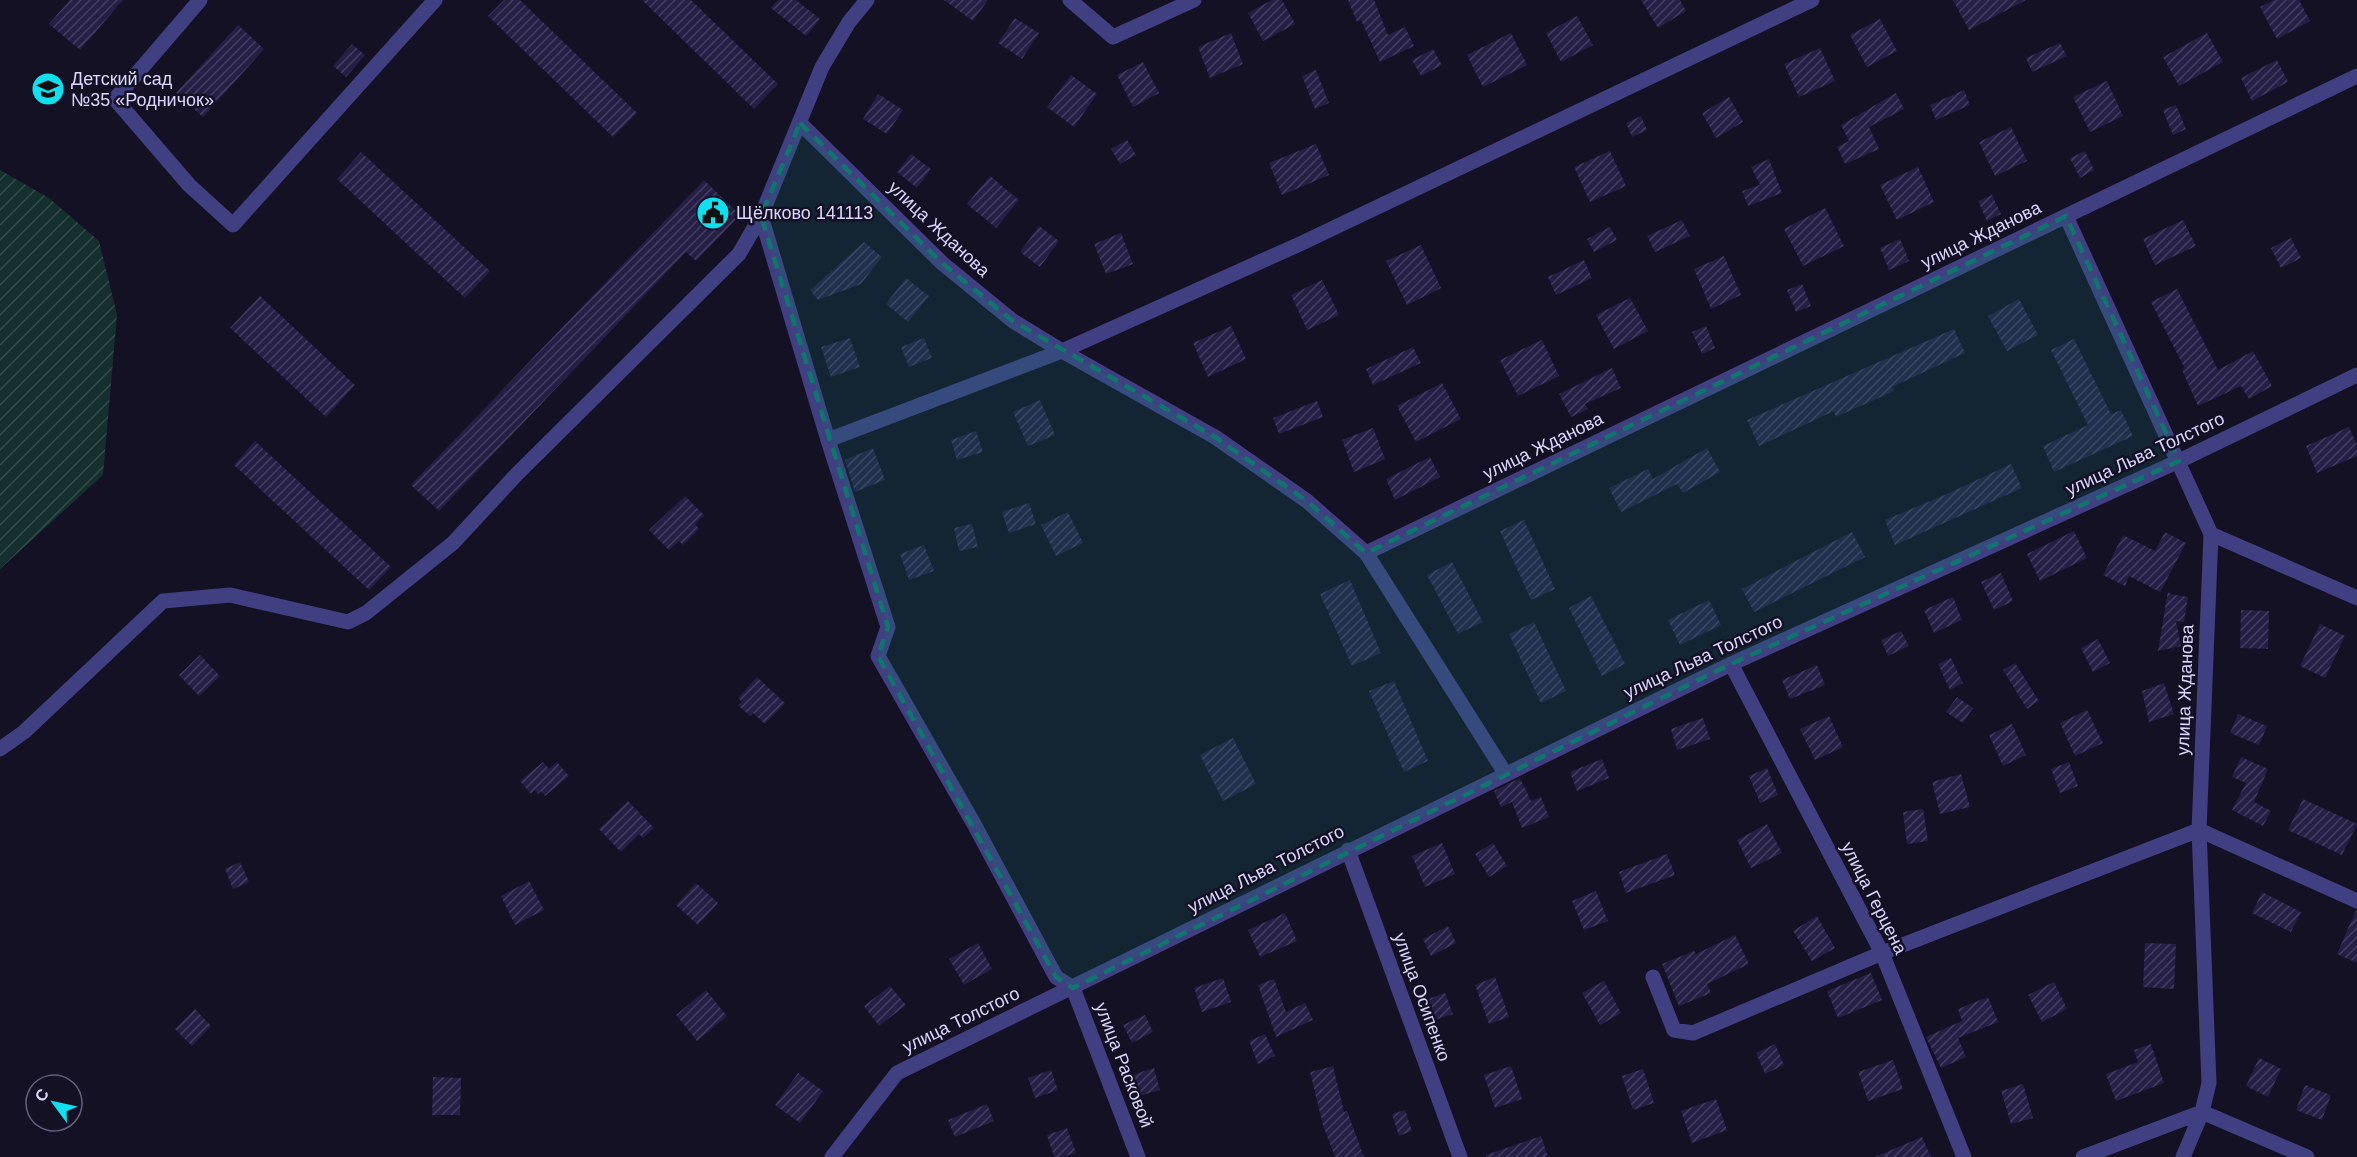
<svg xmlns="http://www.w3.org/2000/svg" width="2357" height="1157" font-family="Arial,sans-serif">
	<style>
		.garden { fill: url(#garden-furrows) }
		.building { fill: url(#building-hatch) }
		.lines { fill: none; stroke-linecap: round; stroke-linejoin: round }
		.street { stroke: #403f81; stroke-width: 15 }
		.marked { fill: #0f766e; fill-opacity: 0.2; stroke: #0f766e; stroke-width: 4.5; stroke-dasharray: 12 8; stroke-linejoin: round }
		.labels { text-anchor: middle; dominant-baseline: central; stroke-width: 5; stroke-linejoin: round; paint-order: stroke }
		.poi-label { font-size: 18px; fill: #dbd7fc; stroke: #141125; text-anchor: start }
		.street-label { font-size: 18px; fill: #dbd7fc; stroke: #141125 }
	</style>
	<defs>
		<pattern id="garden-furrows" width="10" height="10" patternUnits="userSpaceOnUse" patternTransform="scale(1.5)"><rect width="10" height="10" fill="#142f2d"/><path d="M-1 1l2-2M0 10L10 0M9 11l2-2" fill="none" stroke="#364c4c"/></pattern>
		<pattern id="building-hatch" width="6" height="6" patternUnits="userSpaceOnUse" patternTransform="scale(1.5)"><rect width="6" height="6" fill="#251e45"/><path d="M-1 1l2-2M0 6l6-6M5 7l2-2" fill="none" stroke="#443e61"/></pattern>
	</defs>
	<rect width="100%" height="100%" fill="#141125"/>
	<path class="garden" d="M 0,170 L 49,198 L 99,241 L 117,315 L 103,475 L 0,569 Z"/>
	<path class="building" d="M 70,0 L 123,0 L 80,50 L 49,24 Z
		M 504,0 L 520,0 L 637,113 L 613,137 L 488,16 Z
		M 642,0 L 691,0 L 778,84 L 754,109 Z
		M 778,0 L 796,0 L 820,19 L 806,36 L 771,8 Z
		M 944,0 L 988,0 L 973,21 Z
		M 1272,0 L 1282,0 L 1295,24 L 1263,41 L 1248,13 Z
		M 1348,0 L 1374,0 L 1388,35 L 1405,27 L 1414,46 L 1380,62 L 1361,20 L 1357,22 Z
		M 1641,0 L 1680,0 L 1686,11 L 1658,28 Z
		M 1953,0 L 2026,0 L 1969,30 Z
		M 2274,0 L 2299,0 L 2310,21 L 2277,39 L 2260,7 Z
		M 1577,16 L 1593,45 L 1561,62 L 1546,33 Z
		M 1015,18 L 1039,33 L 1022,59 L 998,43 Z
		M 1880,19 L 1897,51 L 1867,67 L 1850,35 Z
		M 238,25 L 264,49 L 203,117 L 176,93 Z
		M 1231,33 L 1243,64 L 1210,78 L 1198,47 Z
		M 1511,33 L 1527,65 L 1483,87 L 1467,55 Z
		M 2207,33 L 2223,62 L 2179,86 L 2163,57 Z
		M 2060,43 L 2067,56 L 2032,72 L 2026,58 Z
		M 352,44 L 365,55 L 346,77 L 333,66 Z
		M 1820,48 L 1835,81 L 1799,97 L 1784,64 Z
		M 1433,49 L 1442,65 L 1421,76 L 1412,60 Z
		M 2277,60 L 2288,82 L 2252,101 L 2241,78 Z
		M 1143,62 L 1159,93 L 1133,107 L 1117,75 Z
		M 1316,70 L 1329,103 L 1315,109 L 1302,76 Z
		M 1071,75 L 1097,94 L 1074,127 L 1047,107 Z
		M 2107,81 L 2123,116 L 2090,132 L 2073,97 Z
		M 1964,90 L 1970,105 L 1936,120 L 1930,105 Z
		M 1896,93 L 1904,109 L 1869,127 L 1879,149 L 1845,164 L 1837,147 L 1849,141 L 1841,125 Z
		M 878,94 L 903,110 L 887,134 L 863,119 Z
		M 1729,97 L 1743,122 L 1716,138 L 1702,113 Z
		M 2176,105 L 2186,129 L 2173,135 L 2163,110 Z
		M 1641,116 L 1647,130 L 1632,137 L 1626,123 Z
		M 2011,127 L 2027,161 L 1995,176 L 1979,142 Z
		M 1127,140 L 1136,155 L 1120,164 L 1111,149 Z
		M 1316,144 L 1329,175 L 1282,195 L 1269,163 Z
		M 1610,151 L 1626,186 L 1590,202 L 1574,167 Z
		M 2085,151 L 2094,170 L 2080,178 L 2070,158 Z
		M 361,152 L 490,271 L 465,298 L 337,179 Z
		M 911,154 L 931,169 L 917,188 L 897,172 Z
		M 1769,159 L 1782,193 L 1748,206 L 1742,191 L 1760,185 L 1751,167 Z
		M 1918,167 L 1934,202 L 1897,220 L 1880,185 Z
		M 990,176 L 1019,200 L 996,228 L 967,204 Z
		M 704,180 L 740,215 L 696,261 L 686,252 L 439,511 L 411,485 Z
		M 1992,195 L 2001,214 L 1987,221 L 1978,201 Z
		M 1825,208 L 1844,246 L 1803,266 L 1784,229 Z
		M 1682,220 L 1690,236 L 1655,252 L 1647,236 Z
		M 2183,220 L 2196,246 L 2155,265 L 2143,239 Z
		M 1039,226 L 1059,241 L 1040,267 L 1020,252 Z
		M 1610,227 L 1617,240 L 1594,252 L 1587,239 Z
		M 1121,233 L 1133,264 L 1106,274 L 1094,244 Z
		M 2291,238 L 2301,258 L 2281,268 L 2271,248 Z
		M 1900,239 L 1909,261 L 1889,270 L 1880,248 Z
		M 864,242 L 882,257 L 861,284 L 818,300 L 810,290 Z
		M 1421,245 L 1441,288 L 1407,305 L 1386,261 Z
		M 1724,256 L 1741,295 L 1711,309 L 1694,269 Z
		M 1584,260 L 1592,278 L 1556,295 L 1548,277 Z
		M 906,278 L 929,296 L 908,322 L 886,304 Z
		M 1322,280 L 1339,315 L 1307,330 L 1291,295 Z
		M 1802,284 L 1811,306 L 1796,312 L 1787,290 Z
		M 2177,289 L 2218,370 L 2253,351 L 2272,386 L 2249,399 L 2241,386 L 2198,406 L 2182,370 L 2185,369 L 2151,302 Z
		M 260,296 L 355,385 L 326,417 L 230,328 Z
		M 1630,298 L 1648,331 L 1614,349 L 1596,315 Z
		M 2019,299 L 2038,335 L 2007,351 L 1988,316 Z
		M 1231,326 L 1246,359 L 1208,377 L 1193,343 Z
		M 1706,326 L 1715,348 L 1702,354 L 1692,332 Z
		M 1954,329 L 1965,353 L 1892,387 L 1894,391 L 1836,417 L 1834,411 L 1759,446 L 1747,420 Z
		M 850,338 L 860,367 L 831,377 L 821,347 Z
		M 924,338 L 932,358 L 909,367 L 901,347 Z
		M 2074,339 L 2111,414 L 2121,410 L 2133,436 L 2054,472 L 2043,446 L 2088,425 L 2051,350 Z
		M 1542,340 L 1559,376 L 1518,396 L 1500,360 Z
		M 1413,347 L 1421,363 L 1373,385 L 1366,369 Z
		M 1612,368 L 1621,388 L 1585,404 L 1588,409 L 1571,417 L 1559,394 Z
		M 1442,383 L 1461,419 L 1416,442 L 1397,406 Z
		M 1040,400 L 1055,435 L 1028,446 L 1013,412 Z
		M 1317,401 L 1323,417 L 1279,434 L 1273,418 Z
		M 2349,427 L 2357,445 L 2357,456 L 2317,473 L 2306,446 Z
		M 1373,428 L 1385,459 L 1354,472 L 1342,440 Z
		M 976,431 L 983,452 L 957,460 L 951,440 Z
		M 255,441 L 391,567 L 369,590 L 234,465 Z
		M 873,448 L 885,480 L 855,492 L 845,460 Z
		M 1707,448 L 1720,472 L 1683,493 L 1677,484 L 1621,512 L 1609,488 L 1648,469 L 1653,479 Z
		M 1430,457 L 1440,477 L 1395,500 L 1386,479 Z
		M 2011,464 L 2022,488 L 1895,545 L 1885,520 L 1947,494 Z
		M 685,496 L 704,515 L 695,524 L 699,529 L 683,545 L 679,541 L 669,550 L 649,530 Z
		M 1029,503 L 1036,524 L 1009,533 L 1002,512 Z
		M 1068,512 L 1083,543 L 1056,556 L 1041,525 Z
		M 1524,520 L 1555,589 L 1531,600 L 1500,531 Z
		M 972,524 L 978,547 L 959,551 L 954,528 Z
		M 2074,531 L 2087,558 L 2040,581 L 2027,554 Z
		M 1852,532 L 1865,557 L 1754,612 L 1742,589 Z
		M 2165,532 L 2186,543 L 2160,592 L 2129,576 L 2125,586 L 2103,575 L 2123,535 L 2155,551 Z
		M 924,545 L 934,571 L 909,580 L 900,554 Z
		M 1452,562 L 1483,622 L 1458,634 L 1427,575 Z
		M 2001,573 L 2013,601 L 1994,610 L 1981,582 Z
		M 1350,580 L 1381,653 L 1352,666 L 1320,594 Z
		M 2168,591 L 2170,594 L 2188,597 L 2184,622 L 2176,621 L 2181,646 L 2158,651 Z
		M 1591,596 L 1625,664 L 1602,676 L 1569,608 Z
		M 1953,597 L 1962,620 L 1934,633 L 1924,610 Z
		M 1709,600 L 1721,625 L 1680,645 L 1668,620 Z
		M 2241,610 L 2269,611 L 2268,649 L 2240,648 Z
		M 1534,622 L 1566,691 L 1541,703 L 1509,634 Z
		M 2320,624 L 2345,636 L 2325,678 L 2300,666 Z
		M 1901,631 L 1909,646 L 1888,656 L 1881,640 Z
		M 2098,639 L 2110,663 L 2093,672 L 2081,648 Z
		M 200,655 L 220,676 L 199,696 L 179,675 Z
		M 1951,658 L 1963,683 L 1950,690 L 1938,664 Z
		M 2015,663 L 2039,701 L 2027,709 L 2003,670 Z
		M 1817,665 L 1825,685 L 1790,699 L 1782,680 Z
		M 757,677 L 785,703 L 765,724 L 753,713 L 750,716 L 738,705 L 742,702 L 738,698 Z
		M 1394,681 L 1428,761 L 1404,772 L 1369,691 Z
		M 2164,683 L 2174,714 L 2149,722 L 2142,691 Z
		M 1957,697 L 1973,708 L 1963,723 L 1946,712 Z
		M 2087,710 L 2103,743 L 2075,756 L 2060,723 Z
		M 2238,714 L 2267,726 L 2259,745 L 2230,733 Z
		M 1829,716 L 1843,747 L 1815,760 L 1800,729 Z
		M 1703,718 L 1710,739 L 1677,750 L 1671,729 Z
		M 2012,724 L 2026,755 L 2003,766 L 1989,735 Z
		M 1233,738 L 1256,784 L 1223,801 L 1200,755 Z
		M 2241,757 L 2268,769 L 2254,802 L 2271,811 L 2263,826 L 2232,810 L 2246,783 L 2232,777 Z
		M 1602,759 L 1609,778 L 1577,791 L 1570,772 Z
		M 543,762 L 549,769 L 557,762 L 569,776 L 545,796 L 541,791 L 538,794 L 535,790 L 531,794 L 520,781 Z
		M 2069,762 L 2078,786 L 2060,793 L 2051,769 Z
		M 1767,768 L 1778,795 L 1760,803 L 1749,776 Z
		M 1961,774 L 1970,807 L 1940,814 L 1932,782 Z
		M 1520,778 L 1531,801 L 1541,797 L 1549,817 L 1522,828 L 1512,802 L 1501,807 L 1494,791 Z
		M 2303,799 L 2357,824 L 2342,855 L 2288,830 Z
		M 628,801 L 654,828 L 643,838 L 639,834 L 621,852 L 599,829 Z
		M 1923,809 L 1928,841 L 1907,844 L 1903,812 Z
		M 1767,824 L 1782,853 L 1751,868 L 1737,840 Z
		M 1442,843 L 1455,874 L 1425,887 L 1412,856 Z
		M 1493,843 L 1507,866 L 1489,877 L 1475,854 Z
		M 1667,854 L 1675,875 L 1626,893 L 1619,872 Z
		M 240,862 L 249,882 L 233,889 L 225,869 Z
		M 529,881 L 544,910 L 515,925 L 501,896 Z
		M 696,883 L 718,903 L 698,925 L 676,905 Z
		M 1596,891 L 1608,921 L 1584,930 L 1572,901 Z
		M 2262,892 L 2301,912 L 2291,932 L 2252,913 Z
		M 2356,910 L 2357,911 L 2357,963 L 2337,954 Z
		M 1285,913 L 1297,941 L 1260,957 L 1248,930 Z
		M 1817,916 L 1835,948 L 1812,961 L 1793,931 Z
		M 1448,926 L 1456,943 L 1431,956 L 1423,939 Z
		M 1735,935 L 1749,964 L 1707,984 L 1711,993 L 1679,1006 L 1662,964 L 1694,951 L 1696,954 Z
		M 978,943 L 992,969 L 964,985 L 949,959 Z
		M 2145,943 L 2176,944 L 2174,989 L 2143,987 Z
		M 1871,973 L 1882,1000 L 1838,1018 L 1827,991 Z
		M 1495,977 L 1509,1017 L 1489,1024 L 1475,985 Z
		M 1223,978 L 1231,1002 L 1202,1012 L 1194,988 Z
		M 1274,979 L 1286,1012 L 1305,1003 L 1313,1020 L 1276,1037 L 1258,985 Z
		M 1604,981 L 1621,1013 L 1600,1025 L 1582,993 Z
		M 2054,982 L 2067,1009 L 2042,1022 L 2028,995 Z
		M 890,986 L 906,1005 L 879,1026 L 864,1006 Z
		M 706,990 L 727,1016 L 697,1041 L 676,1015 Z
		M 1445,993 L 1453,1014 L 1435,1020 L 1428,999 Z
		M 1988,997 L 1998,1022 L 1958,1038 L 1966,1057 L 1941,1068 L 1926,1037 L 1962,1021 L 1958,1009 Z
		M 195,1009 L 211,1026 L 192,1046 L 175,1029 Z
		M 1145,1015 L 1153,1032 L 1132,1043 L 1123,1025 Z
		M 1265,1034 L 1275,1056 L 1258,1064 L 1249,1041 Z
		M 1775,1044 L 1784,1065 L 1765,1074 L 1756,1053 Z
		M 2151,1044 L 2164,1083 L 2116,1101 L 2106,1074 L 2138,1062 L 2134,1050 Z
		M 2259,1058 L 2281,1069 L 2268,1097 L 2246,1086 Z
		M 1893,1060 L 1903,1089 L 1868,1101 L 1858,1072 Z
		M 1333,1066 L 1344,1112 L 1347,1111 L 1364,1157 L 1335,1157 L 1323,1125 L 1310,1072 Z
		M 1511,1066 L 1522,1099 L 1495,1108 L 1484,1075 Z
		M 1154,1068 L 1160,1090 L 1132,1098 L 1125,1077 Z
		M 1643,1069 L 1654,1103 L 1633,1110 L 1622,1076 Z
		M 1051,1070 L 1058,1090 L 1035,1098 L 1028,1078 Z
		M 798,1073 L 823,1091 L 800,1123 L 775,1105 Z
		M 433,1077 L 461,1078 L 460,1115 L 432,1115 Z
		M 2023,1084 L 2033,1118 L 2011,1124 L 2001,1091 Z
		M 2305,1085 L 2331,1095 L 2322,1120 L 2296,1110 Z
		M 1716,1099 L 1727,1130 L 1692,1143 L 1681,1111 Z
		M 987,1104 L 994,1121 L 955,1137 L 948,1120 Z
		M 1405,1110 L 1412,1131 L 1399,1136 L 1392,1114 Z
		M 1067,1128 L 1076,1153 L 1062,1157 L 1054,1157 L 1047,1135 Z
		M 1541,1136 L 1548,1157 L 1486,1157 L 1486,1155 Z
		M 1922,1137 L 1931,1157 L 1875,1157 Z"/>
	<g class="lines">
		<path class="street" d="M 200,0 L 115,99 L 189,185 L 233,225 L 435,0
			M 1070,0 L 1113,37 L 1194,0
			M 800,123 L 942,263 L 1013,321 L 1062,351 L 1215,437 L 1307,501 L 1366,553 L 2357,76
			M 761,216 L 828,440 L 888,627 L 878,656 L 974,824 L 1056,977 L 1073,988
			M 2066,216 L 2211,534 L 2199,830 L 2209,1083 L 2202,1112 L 2183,1157
			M 828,440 L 1062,351 L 1302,243 L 1812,0
			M 2211,534 L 2357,598
			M 1366,553 L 1505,773
			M 1731,664 L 1882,953 L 1964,1157
			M 0,749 L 24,732 L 163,601 L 230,595 L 348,622 L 366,613 L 453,543 L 517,474 L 739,254 L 761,216 L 822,67 L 849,22 L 867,0
			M 1348,850 L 1460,1157
			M 1653,977 L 1674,1030 L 1693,1033 L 1882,953 L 2199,830 L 2357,901
			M 1073,988 L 1138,1157
			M 832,1157 L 897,1073 L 1731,664 L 2179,461 L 2357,375
			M 2083,1157 L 2202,1112 L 2307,1157"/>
	</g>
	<path class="marked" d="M 800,123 L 942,263 L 1013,321 L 1215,437 L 1307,501 L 1366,553 L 2066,216 L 2179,461 L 1731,664 L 1073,988 L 1056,977 L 878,656 L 888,627 L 761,216 Z"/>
	<defs>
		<symbol id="school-disc" viewBox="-11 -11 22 22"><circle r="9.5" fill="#11dfee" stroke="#141125"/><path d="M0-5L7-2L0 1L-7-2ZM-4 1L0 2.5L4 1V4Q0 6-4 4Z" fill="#111"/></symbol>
		<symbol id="civic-disc" viewBox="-11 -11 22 22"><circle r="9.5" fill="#11dfee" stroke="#141125"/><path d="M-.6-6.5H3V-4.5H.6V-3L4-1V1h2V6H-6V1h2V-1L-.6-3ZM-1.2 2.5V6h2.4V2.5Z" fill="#111"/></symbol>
	</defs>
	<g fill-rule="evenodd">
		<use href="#school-disc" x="29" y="70" width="38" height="38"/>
		<use href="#civic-disc" x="694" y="194" width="38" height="38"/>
	</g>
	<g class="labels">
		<g class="poi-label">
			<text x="71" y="79">Детский сад<tspan x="71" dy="21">№35 «Родничок»</tspan></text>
			<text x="736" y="213">Щёлково 141113</text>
		</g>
		<g class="street-label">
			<text transform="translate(939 229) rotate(43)">улица Жданова</text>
			<text transform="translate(1981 235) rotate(-26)">улица Жданова</text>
			<text transform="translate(1543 446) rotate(-26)">улица Жданова</text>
			<text transform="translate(2145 454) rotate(-25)">улица Льва Толстого</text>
			<text transform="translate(1703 657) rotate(-25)">улица Льва Толстого</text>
			<text transform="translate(2185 690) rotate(-88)">улица Жданова</text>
			<text transform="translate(1266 869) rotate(-27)">улица Льва Толстого</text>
			<text transform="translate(1874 898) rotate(63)">улица Герцена</text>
			<text transform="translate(1422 997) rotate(70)">улица Осипенко</text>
			<text transform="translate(961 1020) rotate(-26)">улица Толстого</text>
			<text transform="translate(1124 1065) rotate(69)">улица Расковой</text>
		</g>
	</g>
	<g transform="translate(54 1103) rotate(303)"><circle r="28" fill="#141125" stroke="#64607b" stroke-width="1.5"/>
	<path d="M0-4.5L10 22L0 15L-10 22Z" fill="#11dfee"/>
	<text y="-9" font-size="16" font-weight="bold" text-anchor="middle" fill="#dbd7fc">С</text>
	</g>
</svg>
